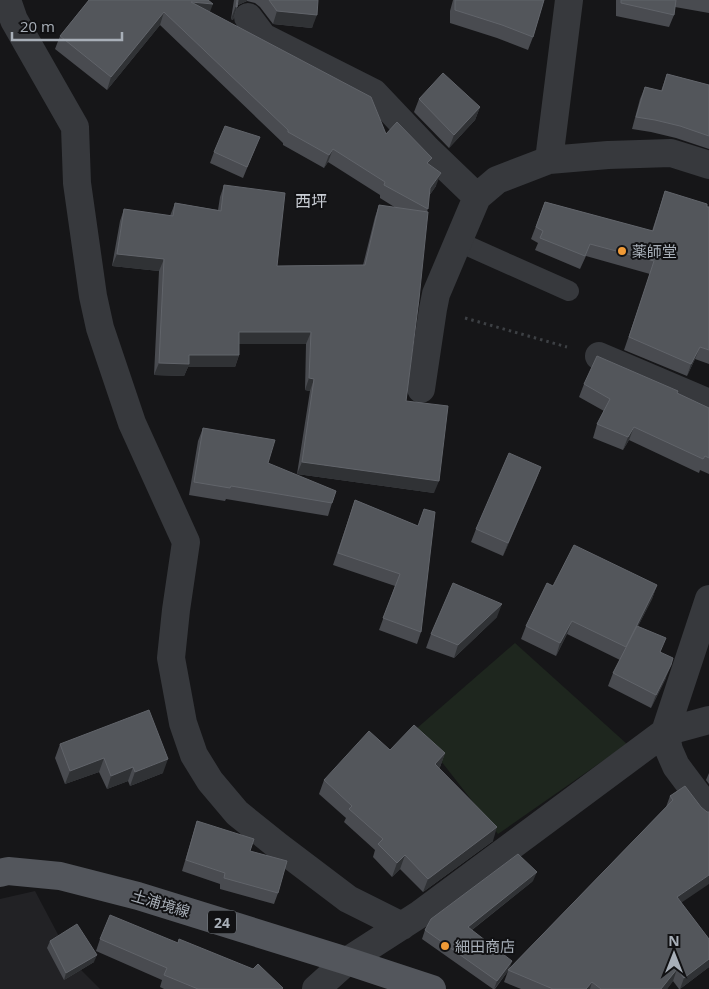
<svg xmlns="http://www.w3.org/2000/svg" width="709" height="989" font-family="'Open Sans','Noto Sans JP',sans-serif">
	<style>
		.built { fill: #222225 }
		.green { fill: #1e261e }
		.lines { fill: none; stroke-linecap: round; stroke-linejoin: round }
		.path { stroke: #3d4044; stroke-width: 3; stroke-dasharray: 2.5 4; stroke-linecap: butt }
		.service { stroke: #37393d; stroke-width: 20 }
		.minor { stroke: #37393d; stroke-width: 28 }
		.primary { stroke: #53565c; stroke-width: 28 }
		.wall { fill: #494b50 }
		.shaded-wall { fill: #303235 }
		.building { fill: #53565b; stroke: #61646a }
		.poi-dot { fill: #f09a36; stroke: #111113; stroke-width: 2 }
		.labels { text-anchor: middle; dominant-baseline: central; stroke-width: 4; stroke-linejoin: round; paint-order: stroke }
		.shield { fill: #111113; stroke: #7b8086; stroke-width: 1 }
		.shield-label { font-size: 14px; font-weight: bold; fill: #a8afb8 }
		.poi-label { font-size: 15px; fill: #a8afb8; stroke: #111113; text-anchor: start }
		.street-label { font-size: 15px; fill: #a8afb8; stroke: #111113 }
		.neighbourhood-label { font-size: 16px; fill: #c9cdd4; stroke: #111113 }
	</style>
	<rect width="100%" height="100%" fill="#161618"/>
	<path class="built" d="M 35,891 L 72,961 L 100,989 L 0,989 L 0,899 Z"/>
	<path class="green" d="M 515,643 L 627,744 L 498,834 L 416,729 Z"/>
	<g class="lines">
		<path class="path" d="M 465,318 L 567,347"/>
		<path class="service" d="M 459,242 L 569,291"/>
		<path class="minor" d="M 7,0 L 14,20 L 75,127 L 77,183 L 93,296 L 100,328 L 132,423 L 186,542 L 176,610 L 171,658 L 183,723 L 194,755 L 210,781 L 237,813 L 278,846 L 348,899 L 402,926
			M 248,17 L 263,37 L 374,93 L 427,149 L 477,197
			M 549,160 L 569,0
			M 599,356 L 709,403
			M 421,389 L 433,309 L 436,294 L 477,197 L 497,180 L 549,160 L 608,155 L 671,153 L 709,165
			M 709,599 L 665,732 L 669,750 L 676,766 L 709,810
			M 316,989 L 347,961 L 420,914 L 665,732 L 709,720"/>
		<path class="primary" d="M 0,873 L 8,871 L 60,876 L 138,896 L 347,961 L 432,989"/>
	</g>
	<path class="wall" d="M 89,0 L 210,12 L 386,134 L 429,165 L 436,186 L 429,196 L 406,401 L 434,493 L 297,474 L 310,391 L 305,390 L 306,344 L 239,344 L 239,355 L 235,367 L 188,367 L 184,376 L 154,375 L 159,271 L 112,266 L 120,221 L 124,209 L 170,216 L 175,203 L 218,210 L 220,197 L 224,185 L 277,266 L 363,265 L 375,217 L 379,205 L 396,208 L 380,198 L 380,195 L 328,162 L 324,168 L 283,145 L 283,143 L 160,25 L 107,90 L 55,49 L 60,36 Z
		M 234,0 L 318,0 L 312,28 L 273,24 L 260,7 L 255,3 L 247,1 L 238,5 L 233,20 L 231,19 Z
		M 453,0 L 544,0 L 533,37 L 528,50 L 497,38 L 450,23 L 450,11 Z
		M 616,0 L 709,0 L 709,13 L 675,7 L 674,15 L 669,27 L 616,16 Z
		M 667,74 L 709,85 L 709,149 L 676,138 L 651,132 L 632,129 L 640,99 L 645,87 L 661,91 Z
		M 419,99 L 480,107 L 475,120 L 449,148 L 414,112 Z
		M 255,149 L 243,178 L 210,163 L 214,152 Z
		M 665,191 L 709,207 L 709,364 L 695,359 L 687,376 L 624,350 L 650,274 L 586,256 L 580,269 L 535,250 L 538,243 L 531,239 L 545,202 L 652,231 Z
		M 584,384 L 677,393 L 709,408 L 709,474 L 700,470 L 699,473 L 629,440 L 623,450 L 593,438 L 597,424 L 604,411 L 579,397 Z
		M 203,428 L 268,463 L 332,503 L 328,516 L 226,499 L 225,501 L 189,495 L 198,441 Z
		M 541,467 L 536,480 L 503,556 L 471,542 L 476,529 Z
		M 355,500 L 418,526 L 421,632 L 417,644 L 379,630 L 395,586 L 333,565 Z
		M 657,585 L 652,599 L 638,626 L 661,652 L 666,678 L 651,708 L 608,686 L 613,673 L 620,660 L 567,634 L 556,656 L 521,639 L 526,626 L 553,586 Z
		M 497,617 L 454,658 L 426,648 L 431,634 Z
		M 60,744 L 163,773 L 130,786 L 128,781 L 107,789 L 99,772 L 65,784 L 55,758 Z
		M 390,750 L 445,753 L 440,767 L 439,768 L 493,841 L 423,892 L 400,869 L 392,877 L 373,857 L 375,850 L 344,822 L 346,818 L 319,794 L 324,780 Z
		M 709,773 L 709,784 L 706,780 Z
		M 685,786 L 681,903 L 709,939 L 709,967 L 680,989 L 679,989 L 673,981 L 667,989 L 521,989 L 504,982 L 508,971 L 495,989 L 493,989 L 422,939 L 425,930 L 533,881 L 472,930 L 509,969 L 666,807 L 670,796 Z
		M 197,821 L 250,851 L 278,893 L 274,904 L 220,889 L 220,884 L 182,871 Z
		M 100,939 L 283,988 L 283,989 L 164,989 L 160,987 L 162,980 L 96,951 Z
		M 50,941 L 94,962 L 64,980 L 47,948 Z"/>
	<path class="shaded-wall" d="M 238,0 L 247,0 L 247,1 L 238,5 L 237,7 L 233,20 L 231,19 Z
		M 191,2 L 213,4 L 208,17 Z
		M 277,11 L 317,15 L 312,28 L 273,24 Z
		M 164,12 L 160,25 L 107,90 L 111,77 Z
		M 480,107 L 475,120 L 449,148 L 454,135 Z
		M 333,149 L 328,162 L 324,168 L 329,155 Z
		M 441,173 L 436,186 L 425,201 L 430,188 Z
		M 117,254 L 164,259 L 159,271 L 112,266 Z
		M 239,332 L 311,332 L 306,344 L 234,344 Z
		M 700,347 L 695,359 L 687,376 L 691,364 Z
		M 189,355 L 239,355 L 235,367 L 188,367 L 184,376 L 154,375 L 159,363 Z
		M 309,378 L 314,379 L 310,391 L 305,390 Z
		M 634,427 L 629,440 L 623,450 L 628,437 Z
		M 302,462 L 439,481 L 434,493 L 297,474 Z
		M 541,467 L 536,480 L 503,556 L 508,543 Z
		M 657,585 L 652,599 L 621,660 L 626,647 Z
		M 502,604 L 497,617 L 454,658 L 458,645 Z
		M 572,621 L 567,634 L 556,656 L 560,643 Z
		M 671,665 L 666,678 L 651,708 L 656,695 Z
		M 445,753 L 440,767 L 430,778 L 435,764 Z
		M 104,758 L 99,772 L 65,784 L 70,771 Z
		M 168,759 L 163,773 L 130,786 L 135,772 Z
		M 133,767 L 128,781 L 107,789 L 111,776 Z
		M 497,827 L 493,841 L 423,892 L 428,879 Z
		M 405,855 L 400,869 L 392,877 L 397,863 Z
		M 537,872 L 533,881 L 464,936 L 468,927 Z
		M 709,875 L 709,884 L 672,909 L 677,897 Z
		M 97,955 L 94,962 L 64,980 L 66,973 Z
		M 709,959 L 709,967 L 680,989 L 684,978 Z
		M 512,961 L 509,970 L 494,989 L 497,981 Z
		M 677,969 L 673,981 L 667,989 L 661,989 Z
		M 592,982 L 590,989 L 586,989 Z"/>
	<path class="building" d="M 89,0 L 208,0 L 213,4 L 191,2 L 371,97 L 386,134 L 397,122 L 432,158 L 427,163 L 441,173 L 430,188 L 428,209 L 384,185 L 385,182 L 333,149 L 329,155 L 288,132 L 288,130 L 164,12 L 111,77 L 60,36 Z
		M 237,0 L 238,0 L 237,7 L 236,7 Z
		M 269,0 L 318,0 L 317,15 L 277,11 Z
		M 455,0 L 544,0 L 533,37 L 502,25 L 455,10 Z
		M 621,0 L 676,0 L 674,15 L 621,3 Z
		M 443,73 L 480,107 L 454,135 L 419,99 Z
		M 667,74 L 709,85 L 709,136 L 680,126 L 655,120 L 636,117 L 645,87 L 662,91 Z
		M 225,126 L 260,137 L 247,167 L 214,152 Z
		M 224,185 L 285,193 L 277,266 L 365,265 L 379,205 L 428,212 L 419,299 L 406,401 L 448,406 L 439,481 L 302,462 L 314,379 L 309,378 L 311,332 L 239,332 L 239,355 L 189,355 L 189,364 L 159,363 L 164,259 L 117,254 L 124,209 L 173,216 L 175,203 L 221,211 Z
		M 665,191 L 707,204 L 707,207 L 709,207 L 709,350 L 700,347 L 691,364 L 629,337 L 654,261 L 590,244 L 585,256 L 540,238 L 543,231 L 536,227 L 545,202 L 653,231 Z
		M 597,356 L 678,391 L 677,393 L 709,408 L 709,458 L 705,456 L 703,459 L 634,427 L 628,437 L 597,424 L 610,399 L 584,384 Z
		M 203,428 L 275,440 L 268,463 L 336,491 L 332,503 L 231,486 L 230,488 L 194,482 Z
		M 509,453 L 541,467 L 508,543 L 476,529 Z
		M 355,500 L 418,526 L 424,509 L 435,512 L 421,632 L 383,618 L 400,574 L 338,553 Z
		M 574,545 L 657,585 L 626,647 L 572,621 L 560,643 L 526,626 L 547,583 L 553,586 Z
		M 453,583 L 502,604 L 458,645 L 431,634 Z
		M 637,626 L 666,638 L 660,652 L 673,658 L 671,665 L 656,695 L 613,673 Z
		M 149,710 L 168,759 L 135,772 L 133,767 L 111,776 L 104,758 L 70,771 L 60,744 Z
		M 414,725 L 445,753 L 435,764 L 497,827 L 428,879 L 405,855 L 397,863 L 378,844 L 383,839 L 349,809 L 352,806 L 324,780 L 369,731 L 390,750 Z
		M 685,786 L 701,807 L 707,812 L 709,812 L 709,875 L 677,897 L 709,939 L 709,959 L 684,978 L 677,969 L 661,989 L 601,989 L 592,982 L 586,989 L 553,989 L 508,970 L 673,800 L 670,796 Z
		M 197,821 L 254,839 L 250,851 L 287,861 L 278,893 L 224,878 L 225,873 L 186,860 Z
		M 518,854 L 537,872 L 468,927 L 512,961 L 497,981 L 425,930 L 431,919 Z
		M 110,915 L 178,943 L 179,939 L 253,969 L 258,964 L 283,988 L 282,989 L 198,989 L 164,975 L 167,968 L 100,939 Z
		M 77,924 L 97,955 L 66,973 L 50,941 Z"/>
	<g class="poi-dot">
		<circle cx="622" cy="251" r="5"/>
		<circle cx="445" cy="946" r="5"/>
	</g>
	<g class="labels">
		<rect class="shield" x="208" y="910.5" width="28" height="23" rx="4"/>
		<g class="shield-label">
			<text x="222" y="922">24</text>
		</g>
		<g class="poi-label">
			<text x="632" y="251">薬師堂</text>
			<text x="455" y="946">細田商店</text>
		</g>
		<g class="street-label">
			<text transform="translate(161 903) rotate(17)">土浦境線</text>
		</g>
		<g class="neighbourhood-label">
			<text x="311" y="201">西坪</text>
		</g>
	</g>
	<g transform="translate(674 954)" stroke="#111113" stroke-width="4" paint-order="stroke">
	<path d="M0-4L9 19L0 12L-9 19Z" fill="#a8afb8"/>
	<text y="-8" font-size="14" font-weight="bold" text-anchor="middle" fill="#a8afb8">N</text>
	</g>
	<path d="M12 32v8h110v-8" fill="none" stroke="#a8afb8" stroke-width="2.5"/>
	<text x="20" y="32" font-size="15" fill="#a8afb8" stroke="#111113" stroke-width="4" paint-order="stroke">20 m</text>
</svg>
